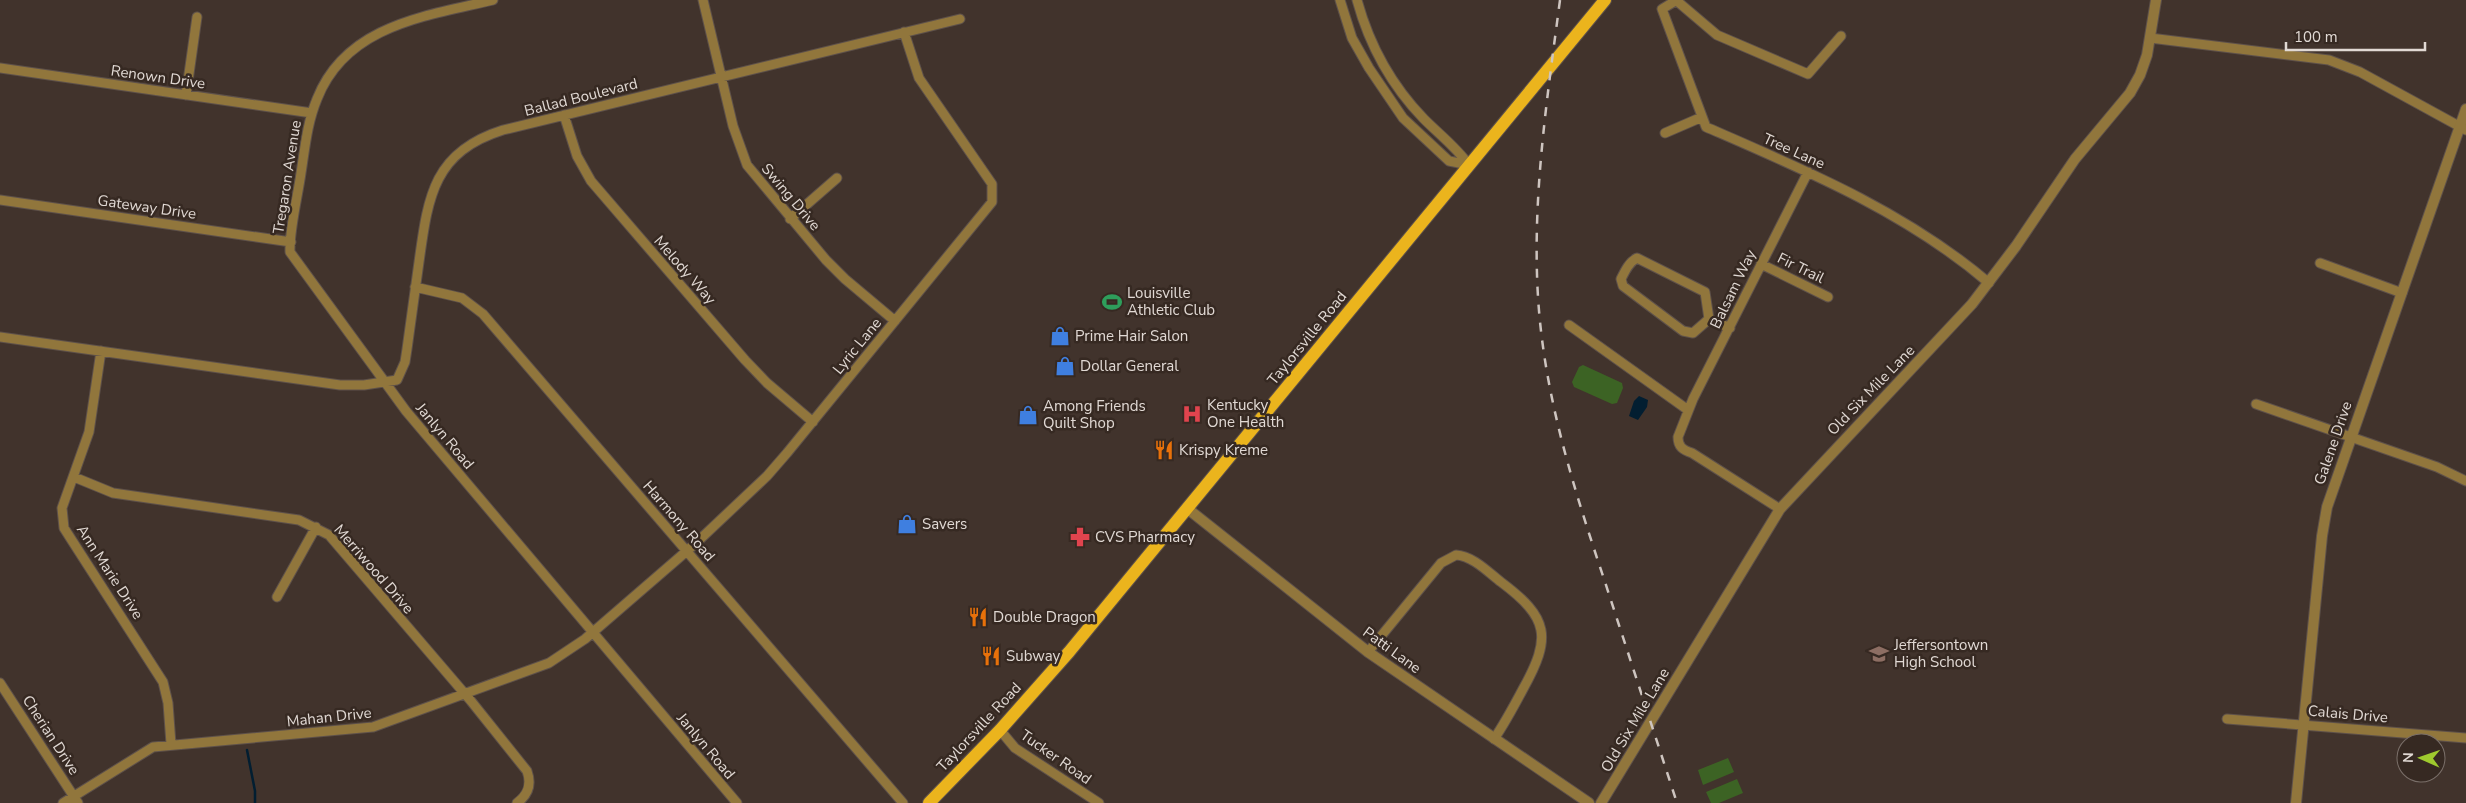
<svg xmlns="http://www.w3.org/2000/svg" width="2466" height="803" font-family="'Nunito Sans',sans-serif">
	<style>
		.green { fill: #3c6324 }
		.water { fill: #021e31 }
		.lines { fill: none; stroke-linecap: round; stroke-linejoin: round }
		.stream { stroke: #021e31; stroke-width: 2.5 }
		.minor-casing { stroke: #5e514a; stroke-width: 11 }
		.tertiary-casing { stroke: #5e514a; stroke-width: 12 }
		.primary-casing { stroke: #5e514a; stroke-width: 14 }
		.minor { stroke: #91763c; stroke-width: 9 }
		.tertiary { stroke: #91763c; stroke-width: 10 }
		.primary { stroke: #ebb41d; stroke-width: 12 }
		.rail { stroke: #cec5c0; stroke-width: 2.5; stroke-dasharray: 9 9; stroke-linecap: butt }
		.labels { text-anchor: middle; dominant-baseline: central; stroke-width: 5; stroke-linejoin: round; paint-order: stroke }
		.street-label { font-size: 15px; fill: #e1d9d4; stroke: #362922 }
		.poi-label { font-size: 15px; fill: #e1d9d4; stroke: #362922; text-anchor: start }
	</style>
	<rect width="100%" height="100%" fill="#41332c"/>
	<path class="green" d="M 1583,365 L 1622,383 L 1623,388 L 1617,403 L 1612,404 L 1574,387 L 1572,382 L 1579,367 Z
		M 1728,758 L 1734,772 L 1703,785 L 1698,770 Z
		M 1737,779 L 1743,793 L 1719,803 L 1711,803 L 1706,792 Z"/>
	<path class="water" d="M 1639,396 L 1648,400 L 1647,407 L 1638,420 L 1629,416 L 1634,401 Z"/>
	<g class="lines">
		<path class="stream" d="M 247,750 L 255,791 L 255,803"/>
		<defs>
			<path id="minor" d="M 493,0 C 426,16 346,25 317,99 C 307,123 305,148 301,173 C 298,195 289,231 290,252 L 406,411 L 737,803
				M 703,0 L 733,126 L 747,165 L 826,260 L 845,279 L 895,321
				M 1340,0 L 1352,38 L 1369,68 L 1403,118 L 1449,161 L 1469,165
				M 1357,0 C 1369,44 1392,86 1424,119 C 1440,135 1456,147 1469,165
				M 1677,0 L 1662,9 L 1706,127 C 1805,170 1906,212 1989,283
				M 1677,1 L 1717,35 L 1808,74 L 1841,36
				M 2150,38 L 2329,60 L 2360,72 L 2466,130
				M 0,68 L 312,113
				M 186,95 L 197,17
				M 564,115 L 577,156 L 591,181 L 745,360 L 767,383 L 813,422
				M 1665,133 L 1702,117
				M 0,200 L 291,242
				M 790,219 L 837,178
				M 1637,258 L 1705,292 L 1709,319 L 1693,333 L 1683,331 L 1623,286 L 1621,279 C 1625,271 1629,262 1637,258 Z
				M 2320,263 L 2402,293
				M 1761,264 L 1828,297
				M 415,287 L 462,298 L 483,314 L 903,803
				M 1709,319 L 1730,328
				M 1569,325 L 1688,410
				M 0,337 L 340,385 L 364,385 L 397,380 L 405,362 L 407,349 C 411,320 415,291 419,262 C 428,197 433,152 503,130 L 960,19
				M 101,351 L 89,432 L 62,508 L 64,528 L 71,539 L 163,682 L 168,703 L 171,744
				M 2256,404 L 2437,467 L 2466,481
				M 74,477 L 113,493 L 299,520 L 329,535 L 471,701 L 527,771 C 532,785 528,795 517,803
				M 1780,509 L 1692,453 C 1683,450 1678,447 1678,437 L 1693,399 L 1808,172
				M 277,597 L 316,527
				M 1368,652 L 1441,563 L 1456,555 C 1473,556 1488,572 1501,582 C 1549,618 1552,637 1523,689 C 1514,706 1505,723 1494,739
				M 0,683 L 78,803
				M 2227,719 L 2466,738
				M 1000,730 L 1015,748 L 1099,803
				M 63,803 L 153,747 L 373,727 L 549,663 L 585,639 L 696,543 L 767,476 L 787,453 L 992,202 L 992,184 L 919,78 L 904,32"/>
			<path id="tertiary" d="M 1188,509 L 1368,652 L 1589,803
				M 1601,803 L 1780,509 L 1972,304 L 2016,246 L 2075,159 L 2130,93 L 2140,75 L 2147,55 L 2156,0
				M 2296,803 L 2322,536 L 2327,507 L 2466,109"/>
			<path id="primary" d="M 929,803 L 1000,730 L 1069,652 L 1605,0"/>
		</defs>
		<use href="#minor" class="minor-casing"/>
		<use href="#tertiary" class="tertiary-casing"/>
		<use href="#primary" class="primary-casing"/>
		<use href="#minor" class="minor"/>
		<use href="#tertiary" class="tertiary"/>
		<use href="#primary" class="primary"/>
		<path class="rail" d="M 1560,0 C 1547,99 1532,197 1538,297 C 1544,396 1574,489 1605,582 C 1629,656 1653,729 1677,803"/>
	</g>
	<defs>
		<symbol id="stadium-bare" viewBox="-9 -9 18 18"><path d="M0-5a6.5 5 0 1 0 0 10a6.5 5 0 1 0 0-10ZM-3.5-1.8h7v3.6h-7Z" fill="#2e9e5b" stroke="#362922" stroke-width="2.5" paint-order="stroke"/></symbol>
		<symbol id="shop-bare" viewBox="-9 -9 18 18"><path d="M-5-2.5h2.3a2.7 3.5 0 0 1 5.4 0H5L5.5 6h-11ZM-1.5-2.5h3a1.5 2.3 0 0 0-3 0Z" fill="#3f7fe0" stroke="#362922" stroke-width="2.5" paint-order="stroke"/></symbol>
		<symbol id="hospital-bare" viewBox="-9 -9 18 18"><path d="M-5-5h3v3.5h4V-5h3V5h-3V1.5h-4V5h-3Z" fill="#e0444e" stroke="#362922" stroke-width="2.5" paint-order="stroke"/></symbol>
		<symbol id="restaurant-bare" viewBox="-9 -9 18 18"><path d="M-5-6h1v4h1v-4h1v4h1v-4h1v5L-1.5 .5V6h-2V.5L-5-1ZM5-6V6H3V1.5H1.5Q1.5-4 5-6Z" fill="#e8710a" stroke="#362922" stroke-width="2.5" paint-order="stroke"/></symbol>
		<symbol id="pharmacy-bare" viewBox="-9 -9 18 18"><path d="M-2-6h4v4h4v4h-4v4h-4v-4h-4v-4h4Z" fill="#e0444e" stroke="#362922" stroke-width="2.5" paint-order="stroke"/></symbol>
		<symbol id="school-bare" viewBox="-9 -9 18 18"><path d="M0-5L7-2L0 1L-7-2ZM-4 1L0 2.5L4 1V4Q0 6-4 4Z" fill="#8d6e63" stroke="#362922" stroke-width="2.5" paint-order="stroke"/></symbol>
	</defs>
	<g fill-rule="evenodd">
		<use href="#stadium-bare" x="1098" y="288" width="28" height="28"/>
		<use href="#shop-bare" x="1046" y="322" width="28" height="28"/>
		<use href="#shop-bare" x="1051" y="352" width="28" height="28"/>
		<use href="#hospital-bare" x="1178" y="400" width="28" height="28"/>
		<use href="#shop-bare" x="1014" y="401" width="28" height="28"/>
		<use href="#restaurant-bare" x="1150" y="436" width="28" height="28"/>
		<use href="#shop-bare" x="893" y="510" width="28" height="28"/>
		<use href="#pharmacy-bare" x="1066" y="523" width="28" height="28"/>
		<use href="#restaurant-bare" x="964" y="603" width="28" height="28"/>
		<use href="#school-bare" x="1865" y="640" width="28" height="28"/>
		<use href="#restaurant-bare" x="977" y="642" width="28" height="28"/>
	</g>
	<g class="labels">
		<g class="street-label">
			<text transform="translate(158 77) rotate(8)">Renown Drive</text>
			<text transform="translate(581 97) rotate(-14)">Ballad Boulevard</text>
			<text transform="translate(1794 151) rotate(24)">Tree Lane</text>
			<text transform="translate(287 177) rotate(-81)">Tregaron Avenue</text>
			<text transform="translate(791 197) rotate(50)">Swing Drive</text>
			<text transform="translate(147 207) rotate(8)">Gateway Drive</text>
			<text transform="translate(1801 268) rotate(26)">Fir Trail</text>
			<text transform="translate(685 270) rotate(49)">Melody Way</text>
			<text transform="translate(1733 289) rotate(-64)">Balsam Way</text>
			<text transform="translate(1307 338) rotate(-51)">Taylorsville Road</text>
			<text transform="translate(857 346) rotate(-51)">Lyric Lane</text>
			<text transform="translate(1871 390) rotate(-46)">Old Six Mile Lane</text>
			<text transform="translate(445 436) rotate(50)">Janlyn Road</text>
			<text transform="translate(2333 443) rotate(-71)">Galene Drive</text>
			<text transform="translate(679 521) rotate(49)">Harmony Road</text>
			<text transform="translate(374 569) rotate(49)">Merriwood Drive</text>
			<text transform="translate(110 572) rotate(57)">Ann Marie Drive</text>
			<text transform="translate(1392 650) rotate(36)">Patti Lane</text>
			<text transform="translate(2348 714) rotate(5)">Calais Drive</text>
			<text transform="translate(329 717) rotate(-6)">Mahan Drive</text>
			<text transform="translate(1635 720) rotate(-59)">Old Six Mile Lane</text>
			<text transform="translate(979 727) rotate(-47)">Taylorsville Road</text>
			<text transform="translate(51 735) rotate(57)">Cherian Drive</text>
			<text transform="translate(706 746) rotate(50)">Janlyn Road</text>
			<text transform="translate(1056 757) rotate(35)">Tucker Road</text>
		</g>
		<g class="poi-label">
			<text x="1127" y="293">Louisville<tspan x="1127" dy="17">Athletic Club</tspan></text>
			<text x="1075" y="336">Prime Hair Salon</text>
			<text x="1080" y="366">Dollar General</text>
			<text x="1207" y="405">Kentucky<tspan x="1207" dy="17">One Health</tspan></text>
			<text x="1043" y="406">Among Friends<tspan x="1043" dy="17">Quilt Shop</tspan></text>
			<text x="1179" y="450">Krispy Kreme</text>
			<text x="922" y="524">Savers</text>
			<text x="1095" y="537">CVS Pharmacy</text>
			<text x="993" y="617">Double Dragon</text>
			<text x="1894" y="645">Jeffersontown<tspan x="1894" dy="17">High School</tspan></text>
			<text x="1006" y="656">Subway</text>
		</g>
	</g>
	<g transform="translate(2421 758) rotate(272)"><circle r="24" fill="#362922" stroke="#7a6f69"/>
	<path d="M0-4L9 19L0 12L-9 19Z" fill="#9fca2e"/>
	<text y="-8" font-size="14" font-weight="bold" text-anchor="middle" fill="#e1d9d4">N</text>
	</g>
	<path d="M2286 42v8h139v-8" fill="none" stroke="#e1d9d4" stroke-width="2.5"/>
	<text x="2294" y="42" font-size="15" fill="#e1d9d4" stroke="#362922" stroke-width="4" paint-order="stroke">100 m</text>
</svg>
